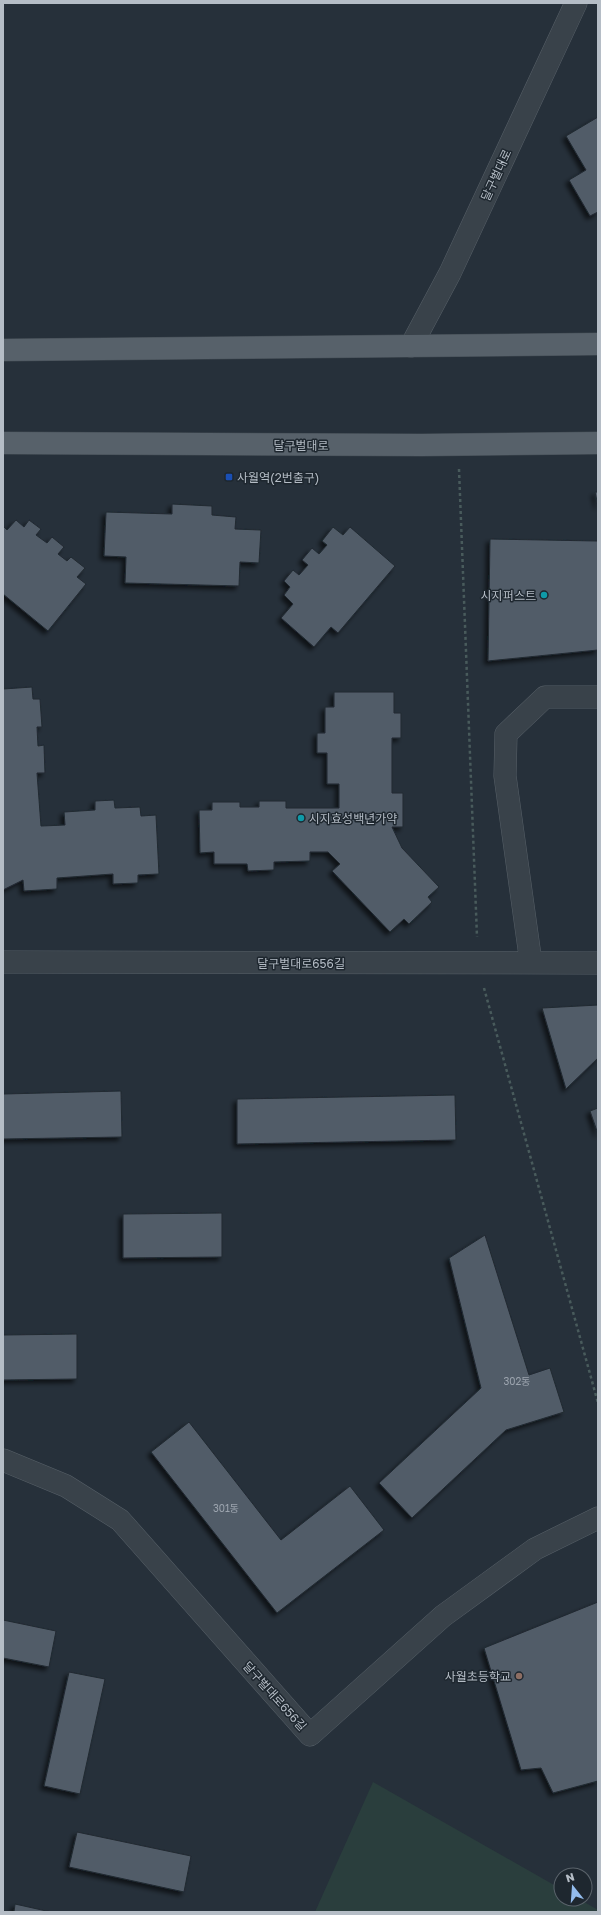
<svg xmlns="http://www.w3.org/2000/svg" width="601" height="1915" font-family="'Golos Text','Noto Sans KR',sans-serif">
	<style>
		.green { fill: #2a3e3d }
		.building { fill: #515b67; stroke: #202931; filter: url(#shadow) }
		.lines { fill: none; stroke-linecap: round; stroke-linejoin: round }
		.minor-casing { stroke: #576068; stroke-width: 23 }
		.major-casing { stroke: #424b53; stroke-width: 23 }
		.path { stroke: #495b5c; stroke-width: 2.5; stroke-dasharray: 3 3; stroke-linecap: butt }
		.minor { stroke: #39424a; stroke-width: 22 }
		.major { stroke: #57616a; stroke-width: 22 }
		.transit-dot { fill: #1a4fb4; stroke: #1e272f; stroke-width: 1.5 }
		.culture-dot { fill: #0f9aa8; stroke: #1e272f; stroke-width: 1.5 }
		.education-dot { fill: #8d6e63; stroke: #1e272f; stroke-width: 1.5 }
		.labels { text-anchor: middle; dominant-baseline: central; stroke-width: 3; stroke-linejoin: round; paint-order: stroke }
		.number-label { font-size: 10px; fill: #9ca4ae }
		.street-label { font-size: 12px; fill: #b5bdc6; stroke: #1e272f }
		.poi-label { font-size: 12px; fill: #b5bdc6; stroke: #1e272f; text-anchor: start }
	</style>
	<defs>
		<filter id="shadow"><feDropShadow dx="-3.5" dy="3.5" stdDeviation="2" flood-color="#0009"/></filter>
	</defs>
	<rect width="100%" height="100%" fill="#26303a"/>
	<path class="green" d="M 373,1782 L 561,1889 L 561,1899 L 579,1899 L 598,1910 L 598,1912 L 315,1912 Z"/>
	<path class="building" d="M 598,117 L 598,212 L 590,216 L 569,180 L 586,170 L 566,136 Z
		M 595,492 L 598,492 L 598,506 Z
		M 172,504 L 212,506 L 212,515 L 236,517 L 235,529 L 261,530 L 259,563 L 240,562 L 239,586 L 125,583 L 126,557 L 104,556 L 106,512 L 172,514 Z
		M 16,520 L 24,527 L 29,520 L 41,529 L 36,535 L 47,543 L 52,537 L 64,547 L 58,554 L 67,561 L 71,557 L 85,568 L 77,577 L 86,584 L 48,631 L 3,594 L 3,526 L 7,530 Z
		M 333,527 L 343,535 L 350,527 L 395,566 L 338,633 L 331,627 L 314,647 L 281,618 L 293,604 L 284,595 L 290,587 L 284,581 L 293,570 L 299,575 L 308,565 L 302,560 L 312,548 L 319,554 L 327,545 L 322,541 Z
		M 490,539 L 598,541 L 598,650 L 488,661 Z
		M 32,687 L 33,699 L 40,699 L 42,727 L 37,727 L 38,746 L 44,745 L 45,773 L 37,773 L 41,826 L 65,825 L 64,812 L 95,810 L 95,801 L 114,800 L 115,808 L 140,807 L 141,816 L 156,815 L 159,874 L 138,875 L 138,883 L 113,884 L 113,874 L 57,878 L 57,889 L 24,891 L 23,880 L 3,890 L 3,689 Z
		M 334,692 L 394,692 L 394,713 L 401,713 L 401,738 L 392,738 L 392,793 L 403,793 L 403,827 L 392,827 L 402,848 L 439,887 L 428,897 L 432,902 L 409,924 L 404,919 L 390,932 L 332,871 L 340,864 L 328,852 L 310,852 L 310,861 L 274,862 L 274,870 L 248,871 L 247,864 L 214,864 L 214,852 L 200,853 L 199,810 L 212,810 L 212,802 L 240,802 L 240,807 L 259,807 L 259,801 L 286,801 L 286,808 L 339,808 L 339,784 L 327,784 L 327,753 L 317,753 L 317,733 L 325,733 L 325,707 L 334,707 Z
		M 598,1005 L 598,1058 L 566,1089 L 542,1008 Z
		M 121,1091 L 122,1137 L 3,1139 L 3,1094 Z
		M 455,1095 L 456,1140 L 237,1144 L 237,1099 Z
		M 598,1108 L 598,1134 L 590,1111 Z
		M 222,1213 L 222,1257 L 123,1258 L 123,1214 Z
		M 485,1235 L 529,1375 L 550,1368 L 564,1412 L 506,1430 L 412,1518 L 379,1483 L 481,1388 L 449,1258 Z
		M 77,1334 L 77,1379 L 3,1380 L 3,1335 Z
		M 189,1422 L 281,1540 L 350,1486 L 384,1530 L 277,1613 L 151,1452 Z
		M 598,1602 L 598,1781 L 553,1793 L 541,1768 L 521,1770 L 484,1648 Z
		M 3,1620 L 56,1631 L 49,1667 L 3,1658 Z
		M 69,1672 L 105,1679 L 80,1794 L 44,1786 Z
		M 77,1832 L 191,1856 L 184,1892 L 69,1867 Z
		M 15,1904 L 51,1912 L 14,1912 Z"/>
	<g class="lines">
		<defs>
			<path id="minor" d="M 411,346 L 450,273 L 576,3
				M 3,962 L 598,963
				M 531,963 L 505,776 L 506,734 L 545,697 L 598,697
				M 3,1460 L 66,1486 L 120,1520 L 310,1735 L 443,1616 L 535,1549 L 598,1518"/>
			<path id="major" d="M 3,350 L 598,344
				M 3,443 L 422,445 L 598,443"/>
		</defs>
		<use href="#minor" class="minor-casing"/>
		<use href="#major" class="major-casing"/>
		<path class="path" d="M 459,469 L 477,937
			M 484,988 L 598,1403"/>
		<use href="#minor" class="minor"/>
		<use href="#major" class="major"/>
	</g>
	<rect class="transit-dot" x="225" y="473" width="8" height="8" rx="2"/>
	<g class="culture-dot">
		<circle cx="544" cy="595" r="4"/>
		<circle cx="301" cy="818" r="4"/>
	</g>
	<circle class="education-dot" cx="519" cy="1676" r="4"/>
	<g class="labels">
		<g class="number-label">
			<text x="517" y="1381">302동</text>
			<text x="226" y="1508">301동</text>
		</g>
		<g class="street-label">
			<text transform="translate(496 175) rotate(-65)">달구벌대로</text>
			<text x="301" y="445">달구벌대로</text>
			<text x="301" y="963">달구벌대로656길</text>
			<text transform="translate(275 1696) rotate(48)">달구벌대로656길</text>
		</g>
		<g class="poi-label">
			<text x="237" y="477">사월역(2번출구)</text>
			<text x="536" y="595" text-anchor="end">시지퍼스트</text>
			<text x="309" y="818">시지효성백년가약</text>
			<text x="511" y="1676" text-anchor="end">사월초등학교</text>
		</g>
	</g>
	<rect width="601" height="1915" fill="none" stroke="#b5bdc6" stroke-width="8"/>
	<g transform="translate(573 1887) rotate(343)"><circle r="19" fill="#1e272f" stroke="#5a636b"/>
	<path d="M0-3L7 15L0 10L-7 15Z" fill="#93bced"/>
	<text y="-6" font-size="11" font-weight="bold" text-anchor="middle" fill="#b5bdc6">N</text>
	</g>
</svg>
